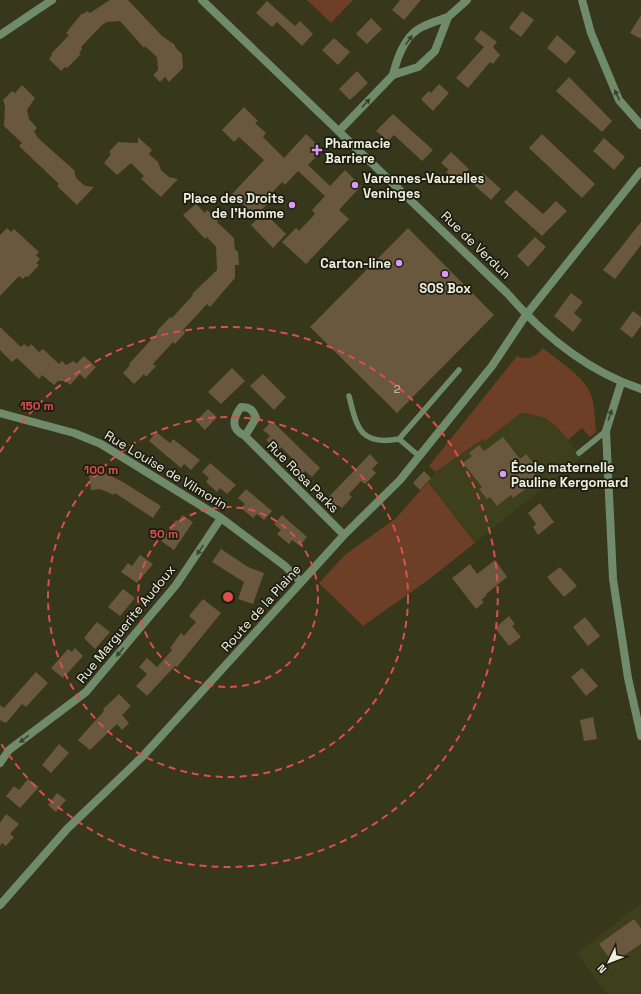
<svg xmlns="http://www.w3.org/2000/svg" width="641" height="994" font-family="'Space Grotesk',sans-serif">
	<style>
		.built { fill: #3e3f1b }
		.green { fill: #6d3f26 }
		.building { fill: #69583e }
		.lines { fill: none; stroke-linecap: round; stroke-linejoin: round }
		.service { stroke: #708b6c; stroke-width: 5.5 }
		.minor { stroke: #708b6c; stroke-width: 8 }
		.tertiary { stroke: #708b6c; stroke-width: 8 }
		.oneway { fill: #3a4431 }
		.ring { fill: none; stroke: #db504d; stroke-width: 2; stroke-dasharray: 7 5 }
		.poi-dot { fill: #da9af6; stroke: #1d1d11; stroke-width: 1.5 }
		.labels { text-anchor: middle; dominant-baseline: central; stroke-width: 3.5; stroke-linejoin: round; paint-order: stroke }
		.number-label { font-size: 11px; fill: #cecab7 }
		.poi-label { font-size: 13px; font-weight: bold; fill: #eff0df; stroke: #1d1d11; text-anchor: start }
		.street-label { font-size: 13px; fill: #eff0df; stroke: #1d1d11 }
		.centre { fill: #db504d; stroke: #1d1d11; stroke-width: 2 }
		.ring-label { font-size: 12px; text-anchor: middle; font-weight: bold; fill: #db504d; stroke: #1d1d11; stroke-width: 3.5; stroke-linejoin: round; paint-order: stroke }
	</style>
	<rect width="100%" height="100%" fill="#36371b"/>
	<path class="built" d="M 521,413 L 536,415 L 554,423 L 582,457 L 475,543 L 428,482 L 435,472 L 483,439 L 485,441 Z
		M 641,903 L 641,994 L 607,994 L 577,954 Z"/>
	<path class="green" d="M 307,0 L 353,0 L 331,23 Z
		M 543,348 C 558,361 581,374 590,392 C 595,404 595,420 596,432 L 590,437 L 582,428 L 568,440 C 552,420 547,416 521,413 L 485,441 L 483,439 L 435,472 L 429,466 L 517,356 C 528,361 535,357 543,348 Z
		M 428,482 L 475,543 L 428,580 L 363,626 L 319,583 L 345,555 L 396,518 Z"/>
	<path class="building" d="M 110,0 L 128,0 L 162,36 L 175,45 L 175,47 L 182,54 L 183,68 L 169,82 L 165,77 L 160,82 L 153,75 L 158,70 L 157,57 L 145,46 L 144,48 L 120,21 L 107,22 L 102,25 L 81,47 L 82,49 L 79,53 L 81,54 L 67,68 L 65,67 L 61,71 L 49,59 L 52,55 L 51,54 L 69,35 L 66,33 L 82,13 L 83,14 L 87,11 L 90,13 Z
		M 400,0 L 421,0 L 404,20 L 392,10 Z
		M 267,1 L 295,26 L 300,21 L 313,34 L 302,46 L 277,22 L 272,27 L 256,13 Z
		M 522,11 L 534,20 L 521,37 L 509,28 Z
		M 641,15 L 641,39 L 630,33 Z
		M 371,18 L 382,29 L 367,44 L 356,34 Z
		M 481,30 L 497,42 L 493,47 L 500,55 L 493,64 L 490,62 L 468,88 L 456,78 L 484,47 L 474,39 Z
		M 557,35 L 576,52 L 566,64 L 547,48 Z
		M 334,38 L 350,52 L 338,65 L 322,50 Z
		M 357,71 L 368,83 L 350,100 L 339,89 Z
		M 569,77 L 612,121 L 602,132 L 556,91 Z
		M 439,84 L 449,93 L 433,111 L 421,99 L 429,91 L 431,93 Z
		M 22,85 L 35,98 L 27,110 L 29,119 L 37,128 L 34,131 L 38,138 L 74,170 L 76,178 L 85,186 L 94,187 L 77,205 L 57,186 L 59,184 L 19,146 L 22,143 L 4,126 L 5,107 L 3,100 L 12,91 L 15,93 Z
		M 244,107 L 258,121 L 255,123 L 266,133 L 263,137 L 284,158 L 306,134 L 323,150 L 308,165 L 330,186 L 345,170 L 361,186 L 339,210 L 349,219 L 306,264 L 282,242 L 296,228 L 299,231 L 315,214 L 312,210 L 325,196 L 298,171 L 285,185 L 282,182 L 266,199 L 269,202 L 256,216 L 232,194 L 264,160 L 239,137 L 234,142 L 222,130 Z
		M 393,114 L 433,150 L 422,161 L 394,135 L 388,141 L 376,131 Z
		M 542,134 L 595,184 L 582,198 L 529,148 Z
		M 138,137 L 152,150 L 149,154 L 158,162 L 161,170 L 169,177 L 178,179 L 161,197 L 141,179 L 144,176 L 131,163 L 117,175 L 104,163 L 111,154 L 109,152 L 118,142 L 138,143 Z
		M 604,138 L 625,157 L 614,170 L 593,151 Z
		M 451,152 L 469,169 L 457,182 L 446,172 L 449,170 L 441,163 Z
		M 483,173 L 501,189 L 491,200 L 473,184 Z
		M 516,190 L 543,214 L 556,201 L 567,211 L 542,236 L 504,202 Z
		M 196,204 L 205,213 L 207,210 L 218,220 L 217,222 L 234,238 L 235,250 L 238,251 L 239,265 L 235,265 L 235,278 L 210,307 L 207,304 L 183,330 L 185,333 L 175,344 L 173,342 L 153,364 L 156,366 L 146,377 L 144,374 L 134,384 L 123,373 L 130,365 L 129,364 L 158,332 L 157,331 L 170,317 L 172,318 L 193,295 L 192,294 L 217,270 L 216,247 L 207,237 L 205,239 L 183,215 Z
		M 264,212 L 286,234 L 273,248 L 251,225 Z
		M 641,222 L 641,245 L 615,279 L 603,270 Z
		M 7,228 L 11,232 L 14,229 L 39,252 L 36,255 L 40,259 L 36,263 L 39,265 L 28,277 L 26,276 L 23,279 L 19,276 L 0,296 L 0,235 Z
		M 408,228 L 494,315 L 397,413 L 310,327 Z
		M 535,237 L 546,247 L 528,267 L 517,256 Z
		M 571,293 L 583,302 L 574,313 L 582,320 L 573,332 L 554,316 Z
		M 633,311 L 641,317 L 641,326 L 632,338 L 620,329 Z
		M 0,327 L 21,347 L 24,344 L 28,347 L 31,344 L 39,352 L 43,349 L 59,364 L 62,361 L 66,365 L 74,361 L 76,364 L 84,356 L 96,367 L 85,379 L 80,374 L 70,385 L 66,381 L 58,381 L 54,385 L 42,375 L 39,379 L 17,358 L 12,362 L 0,350 Z
		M 232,368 L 245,381 L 221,404 L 208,392 Z
		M 263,374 L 286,397 L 274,410 L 250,386 Z
		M 208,409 L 217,417 L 205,430 L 196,421 Z
		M 272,421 L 320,468 L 312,477 L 305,471 L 301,474 L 290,463 L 294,460 L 281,447 L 278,451 L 266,440 L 270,436 L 263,430 Z
		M 156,432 L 170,443 L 173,439 L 200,460 L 191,470 L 184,464 L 181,468 L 149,441 Z
		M 503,437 L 520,459 L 526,454 L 538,469 L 527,488 L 513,498 L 511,495 L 497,506 L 490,497 L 487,499 L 479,489 L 482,487 L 463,463 L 472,456 L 469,453 L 479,445 L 484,451 Z
		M 370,454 L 378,463 L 372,469 L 376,473 L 365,484 L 361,481 L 349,494 L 352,497 L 342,508 L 338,505 L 332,511 L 323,503 Z
		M 210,463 L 236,485 L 227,494 L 220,488 L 217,492 L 206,482 L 209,478 L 202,472 Z
		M 424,471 L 431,478 L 420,490 L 413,483 Z
		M 105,473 L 123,482 L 161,506 L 153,518 L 115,493 L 114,495 L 100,489 L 91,490 L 89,475 Z
		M 246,489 L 272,511 L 264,520 L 257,514 L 253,518 L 241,508 L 245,504 L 238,498 Z
		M 540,503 L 554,522 L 538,535 L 533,527 L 536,524 L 528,513 Z
		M 182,515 L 193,522 L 174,550 L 161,541 L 176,520 L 179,521 Z
		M 282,515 L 307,537 L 300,546 L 292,540 L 289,544 L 277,534 L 281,530 L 274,524 Z
		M 221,549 L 248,567 L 264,573 L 253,604 L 238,599 L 244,582 L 212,562 Z
		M 140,555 L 153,564 L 137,583 L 121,572 L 128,563 L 132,566 Z
		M 495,560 L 507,577 L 486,594 L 487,595 L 481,600 L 484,602 L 476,609 L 452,578 L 470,564 L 477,574 Z
		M 560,567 L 577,586 L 564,597 L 547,577 Z
		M 123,589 L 135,598 L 120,616 L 108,607 Z
		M 203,599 L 221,613 L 177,667 L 175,666 L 147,696 L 136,686 L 147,674 L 139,667 L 147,658 L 157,667 L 172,650 L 170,648 L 181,633 L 184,636 L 196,622 L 189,616 Z
		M 509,616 L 515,624 L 512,626 L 521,637 L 509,646 L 495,628 Z
		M 585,617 L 600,636 L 588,646 L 573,627 Z
		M 97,622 L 110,632 L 95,649 L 84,638 Z
		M 75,648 L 83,656 L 63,678 L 51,668 L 68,649 L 72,652 Z
		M 582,668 L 598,686 L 586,696 L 571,677 Z
		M 36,672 L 48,683 L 26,707 L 22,704 L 6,723 L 0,720 L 0,705 L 4,708 Z
		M 119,694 L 131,706 L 122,715 L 129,723 L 122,730 L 117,724 L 90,750 L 78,740 L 104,711 L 103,709 Z
		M 593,717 L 597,739 L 584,741 L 580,720 Z
		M 59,744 L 69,753 L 51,773 L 42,765 Z
		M 28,779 L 39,787 L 20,808 L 6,796 L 14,786 L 19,790 Z
		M 57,793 L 66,800 L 56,812 L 48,805 Z
		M 6,814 L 19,824 L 10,834 L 14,837 L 6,846 L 2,843 L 0,846 L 0,823 Z
		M 634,919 L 641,928 L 641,944 L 613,963 L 599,944 Z"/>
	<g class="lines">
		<path class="service" d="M 349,396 C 357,428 360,446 399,439 L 459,370
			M 399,439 L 419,456
			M 579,453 L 606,431"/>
		<path class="minor" d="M 582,0 L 591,33 L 619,100 L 641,125
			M 0,35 L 52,0
			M 393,75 C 397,58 405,35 422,27 C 430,23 440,20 448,17
			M 339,131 L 393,75 L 418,67 L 435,51 L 448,17 L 467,0
			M 0,413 L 74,433 L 101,444 L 221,518 L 285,566 L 301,582
			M 245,436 L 256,418 C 253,410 250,407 241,407 C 233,418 230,429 245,436 L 344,535
			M 0,763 L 9,750 L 86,692 L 176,585 L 221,518
			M 0,905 L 67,829 L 143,756 L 344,535 L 400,480 L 492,366 L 526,315"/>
		<path class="tertiary" d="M 202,0 L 507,293 C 544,336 587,371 641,389
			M 526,315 L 641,171
			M 621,383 L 606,431 L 613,579 L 628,678 L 641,736"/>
	</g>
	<defs><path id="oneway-solid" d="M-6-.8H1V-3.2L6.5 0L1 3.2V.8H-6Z"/></defs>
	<g class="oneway">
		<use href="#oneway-solid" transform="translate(409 40) rotate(-54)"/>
		<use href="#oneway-solid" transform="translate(617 95) rotate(-115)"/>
		<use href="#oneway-solid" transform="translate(366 103) rotate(-47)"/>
		<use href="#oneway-solid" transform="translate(610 415) rotate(-72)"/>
		<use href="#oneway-solid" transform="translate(200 550) rotate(124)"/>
		<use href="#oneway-solid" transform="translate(120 652) rotate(130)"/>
		<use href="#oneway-solid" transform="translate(24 739) rotate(143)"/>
	</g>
	<g class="ring">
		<circle cx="228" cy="597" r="90"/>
		<circle cx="228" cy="597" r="180"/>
		<path d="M0 452A270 270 0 1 1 0 742"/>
	</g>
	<g class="poi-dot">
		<path d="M315 144h4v4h4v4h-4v4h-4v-4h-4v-4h4z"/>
		<circle cx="355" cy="185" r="4"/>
		<circle cx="292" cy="205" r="4"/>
		<circle cx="399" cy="263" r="4"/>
		<circle cx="445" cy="274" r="4"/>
		<circle cx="503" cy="474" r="4"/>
	</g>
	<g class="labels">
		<g class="number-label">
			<text x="397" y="389">2</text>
		</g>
		<g class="poi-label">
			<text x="325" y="143">Pharmacie<tspan x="325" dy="15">Barriere</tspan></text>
			<text x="363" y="178">Varennes-Vauzelles<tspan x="363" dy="15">Veninges</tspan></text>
			<text x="284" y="198" text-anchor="end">Place des Droits<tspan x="284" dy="15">de l'Homme</tspan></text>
			<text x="391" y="263" text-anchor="end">Carton-line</text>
			<text x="445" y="288" text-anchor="middle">SOS Box</text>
			<text x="511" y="467">École maternelle<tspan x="511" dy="15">Pauline Kergomard</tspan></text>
		</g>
		<g class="street-label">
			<text transform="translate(476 245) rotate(44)">Rue de Verdun</text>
			<text transform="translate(166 470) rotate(31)">Rue Louise de Vilmorin</text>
			<text transform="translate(303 477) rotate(45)">Rue Rosa Parks</text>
			<text transform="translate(261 608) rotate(-48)">Route de la Plaine</text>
			<text transform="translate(126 624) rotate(-51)">Rue Marguerite Audoux</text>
		</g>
	</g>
	<circle cx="228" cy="597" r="6" class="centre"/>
	<g class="ring-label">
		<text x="37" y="410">150 m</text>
		<text x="101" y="474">100 m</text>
		<text x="164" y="538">50 m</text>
	</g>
	<g transform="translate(609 962) rotate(227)" stroke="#1d1d11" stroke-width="3" paint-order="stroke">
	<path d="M0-3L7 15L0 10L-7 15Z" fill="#eff0df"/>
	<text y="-6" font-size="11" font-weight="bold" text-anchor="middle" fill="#eff0df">N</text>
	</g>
</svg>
